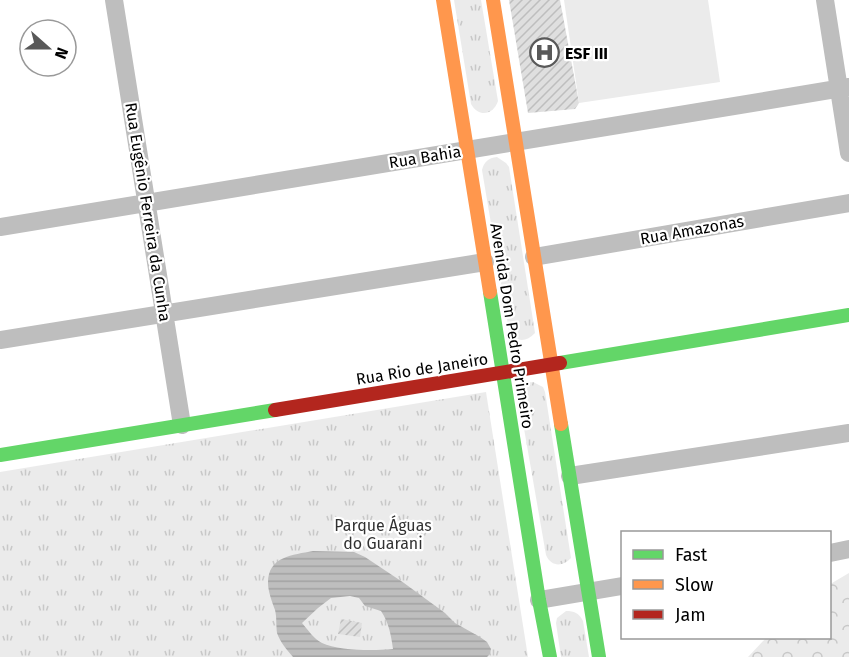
<svg xmlns="http://www.w3.org/2000/svg" width="849" height="657" font-family="'Fira Sans',sans-serif">
	<style>
		.forest { fill: url(#forest-crowns) }
		.park { fill: url(#park-tufts) }
		.pitch { fill: #ebebeb }
		.water { fill: url(#water-rules); fill-rule: evenodd }
		.building { fill: url(#building-hatch) }
		.lines { fill: none; stroke-linecap: round; stroke-linejoin: round }
		.street { stroke: #bebebe; stroke-width: 18 }
		.fast { stroke: #63d668; stroke-width: 14 }
		.slow { stroke: #ff974d; stroke-width: 14 }
		.jam { stroke: #b3261e; stroke-width: 14 }
		.labels { text-anchor: middle; dominant-baseline: central; stroke-width: 4.5; stroke-linejoin: round; paint-order: stroke }
		.poi-label { font-size: 16px; font-weight: bold; fill: #000; stroke: #fff; text-anchor: start }
		.street-label { font-size: 16px; fill: #000; stroke: #fff }
		.park-label { font-size: 16px; fill: #323232; stroke: #fff }
	</style>
	<defs>
		<pattern id="forest-crowns" width="20" height="18" patternUnits="userSpaceOnUse" patternTransform="scale(1.5)"><rect width="20" height="18" fill="#ebebeb"/><path d="M2 6a3 3 0 1 1 6 0M12 15a3 3 0 1 1 6 0" fill="none" stroke="#c8c8c8"/></pattern>
		<pattern id="park-tufts" width="24" height="20" patternUnits="userSpaceOnUse" patternTransform="scale(1.5)"><rect width="24" height="20" fill="#ebebeb"/><path d="M3 7l-1-3M5 7V3M7 7l1-3M15 17l-1-3M17 17v-4M19 17l1-3" fill="none" stroke="#c8c8c8"/></pattern>
		<pattern id="water-rules" width="6" height="5" patternUnits="userSpaceOnUse" patternTransform="scale(1.5)"><rect width="6" height="5" fill="#bebebe"/><path d="M0 2.5h6" fill="none" stroke="#a2a2a2"/></pattern>
		<pattern id="building-hatch" width="6" height="6" patternUnits="userSpaceOnUse" patternTransform="scale(1.5)"><rect width="6" height="6" fill="#dfdfdf"/><path d="M-1 1l2-2M0 6l6-6M5 7l2-2" fill="none" stroke="#bebebe"/></pattern>
	</defs>
	<rect width="100%" height="100%" fill="#fff"/>
	<path class="forest" d="M 849,573 L 849,657 L 748,657 L 766,638 L 830,638 L 830,583 L 832,583 Z"/>
	<path class="park" d="M 454,0 L 481,0 L 498,101 C 493,116 478,117 471,104 Z
		M 497,157 L 506,163 L 509,167 L 535,333 C 526,343 515,342 509,331 L 482,170 C 484,162 488,158 497,157 Z
		M 533,382 L 543,387 L 545,392 L 571,558 C 563,567 551,567 546,555 L 518,394 C 521,386 525,383 533,382 Z
		M 486,392 L 528,657 L 0,657 L 0,472 Z
		M 566,611 C 574,611 579,613 583,621 L 589,657 L 561,657 L 556,623 L 557,618 Z"/>
	<path class="pitch" d="M 564,0 L 708,0 L 720,82 L 579,103 Z"/>
	<path class="water" d="M 313,551 L 354,552 L 365,557 L 404,583 L 445,613 L 455,623 L 480,637 L 487,642 L 491,649 L 490,654 L 487,657 L 293,657 C 287,650 280,642 277,633 C 276,626 277,618 275,610 C 272,602 268,591 268,583 C 268,556 293,555 313,551 ZM 350,596 L 359,598 L 365,606 L 381,611 C 389,623 391,635 393,649 C 375,651 338,651 322,643 C 314,639 308,630 302,623 L 318,608 L 331,598 Z"/>
	<path class="building" d="M 509,0 L 560,0 L 579,103 L 575,109 L 528,113 Z
		M 341,619 L 362,623 L 360,637 L 338,634 Z"/>
	<g class="lines">
		<path class="street" d="M 114,0 L 182,425
			M 825,0 L 849,153
			M 0,227 L 849,87
			M 534,257 L 849,203
			M 0,340 L 485,262
			M 570,476 L 849,433
			M 830,553 L 849,549
			M 539,600 L 622,586"/>
		<path class="fast" d="M 490,292 L 539,600 L 550,657
			M 560,363 L 849,315
			M 561,424 L 599,657
			M 0,455 L 275,410"/>
		<path class="slow" d="M 443,0 L 490,292
			M 493,0 L 561,424"/>
		<path class="jam" d="M 275,410 L 560,363"/>
	</g>
	<defs>
		<symbol id="hospital-ring" viewBox="-11 -11 22 22"><circle r="9.5" fill="#fff" stroke="#595959" stroke-width="1.5"/><path d="M-5-5h3v3.5h4V-5h3V5h-3V1.5h-4V5h-3Z" fill="#595959"/></symbol>
	</defs>
	<g fill-rule="evenodd">
		<use href="#hospital-ring" x="528" y="36" width="33" height="33"/>
	</g>
	<g class="labels">
		<g class="poi-label">
			<text x="565" y="53">ESF III</text>
		</g>
		<g class="street-label">
			<text transform="translate(425 157) rotate(-9)">Rua Bahia</text>
			<text transform="translate(148 212) rotate(81)">Rua Eugênio Ferreira da Cunha</text>
			<text transform="translate(692 230) rotate(-10)">Rua Amazonas</text>
			<text transform="translate(512 326) rotate(81)">Avenida Dom Pedro Primeiro</text>
			<text transform="translate(422 369) rotate(-9)">Rua Rio de Janeiro</text>
		</g>
		<g class="park-label">
			<text x="383" y="525">Parque Águas<tspan x="383" dy="18">do Guarani</tspan></text>
		</g>
	</g>
	<rect x="621" y="531" width="210" height="108" fill="#ffffff" stroke="#999999" stroke-width="1.5"/>
	<rect x="633" y="550" width="30" height="9" fill="#63d668" stroke="#999999" stroke-width="1.5"/>
	<text x="675" y="561" font-size="18" fill="#000000">Fast</text>
	<rect x="633" y="580" width="30" height="9" fill="#ff974d" stroke="#999999" stroke-width="1.5"/>
	<text x="675" y="591" font-size="18" fill="#000000">Slow</text>
	<rect x="633" y="610" width="30" height="9" fill="#b3261e" stroke="#999999" stroke-width="1.5"/>
	<text x="675" y="621" font-size="18" fill="#000000">Jam</text>
	<g transform="translate(48 48) rotate(111)"><circle r="28" fill="#ffffff" stroke="#999999" stroke-width="1.5"/>
	<path d="M0-4.5L10 22L0 15L-10 22Z" fill="#595959"/>
	<text y="-9" font-size="16" font-weight="bold" text-anchor="middle" fill="#000000">N</text>
	</g>
</svg>
